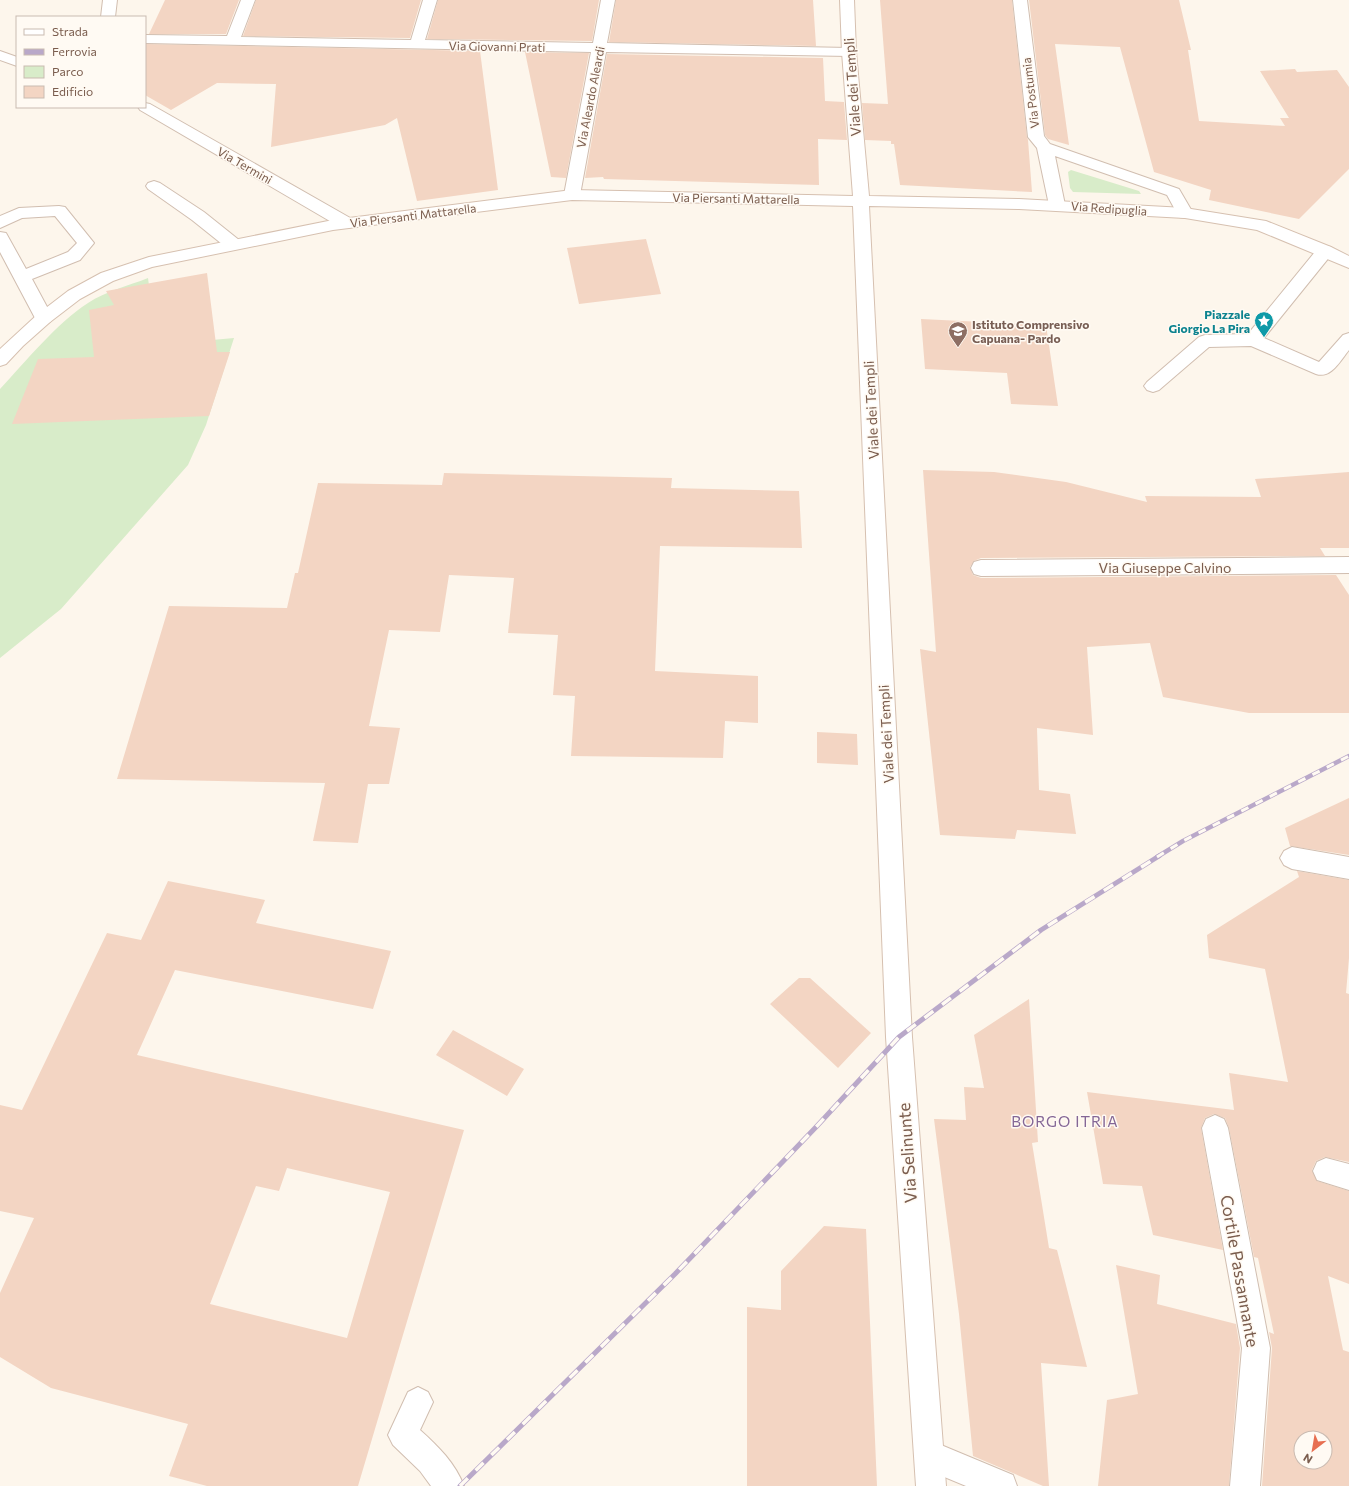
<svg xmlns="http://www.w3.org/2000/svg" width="1349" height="1486" font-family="Commissioner,sans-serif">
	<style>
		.green { fill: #d8ecc9 }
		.building { fill: #f3d5c3; fill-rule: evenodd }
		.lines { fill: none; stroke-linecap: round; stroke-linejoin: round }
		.lane-casing { stroke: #d1beb0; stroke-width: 2 }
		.street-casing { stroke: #d1beb0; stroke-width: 2 }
		.secondary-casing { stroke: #d6c0b0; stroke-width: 2 }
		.lane { fill: #fff; fill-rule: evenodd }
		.street { fill: #fff; fill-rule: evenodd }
		.secondary { fill: #fff; fill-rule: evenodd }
		.rail-far1-casing { stroke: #b9a8c9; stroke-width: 4.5 }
		.rail-casing { stroke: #b9a8c9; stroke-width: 5 }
		.rail-far1 { stroke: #fffaf3; stroke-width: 3; stroke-dasharray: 8; stroke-linecap: butt }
		.rail { stroke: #fffaf3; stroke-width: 3.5; stroke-dasharray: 11; stroke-linecap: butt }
		.labels { text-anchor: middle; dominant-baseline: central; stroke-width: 3; stroke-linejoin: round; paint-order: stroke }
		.far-street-label { font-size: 12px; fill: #7a5c4d; stroke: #fffaf3 }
		.far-culture-label { font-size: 12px; font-weight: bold; fill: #0d838f; stroke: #fffaf3; text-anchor: end }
		.far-education-label { font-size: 12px; font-weight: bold; fill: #785e54; stroke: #fffaf3; text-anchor: start }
		.street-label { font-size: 14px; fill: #7a5c4d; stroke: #fffaf3 }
		.neighbourhood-label { font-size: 15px; letter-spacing: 1px; fill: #846695; stroke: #fffaf3 }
		.near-street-label { font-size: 17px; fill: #7a5c4d; stroke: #fffaf3 }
	</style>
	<rect width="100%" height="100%" fill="#fdf6ec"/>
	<path class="green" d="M 1071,170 L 1139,191 L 1141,194 L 1073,192 L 1070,188 L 1068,172 Z
		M 148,278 L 155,330 L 190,342 L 234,338 L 206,425 L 188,465 L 61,609 L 0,658 L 0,389 C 26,361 56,324 88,303 C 106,291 128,286 148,278 Z"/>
	<path class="building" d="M 165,0 L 239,0 L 226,34 L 149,34 Z
		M 256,0 L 421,0 L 410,38 L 243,36 Z
		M 438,0 L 599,0 L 592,41 L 427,39 Z
		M 616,0 L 813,0 L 816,46 L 609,42 Z
		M 880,0 L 1012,0 L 1027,137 L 1028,140 L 1032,192 L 900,185 L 894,144 L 891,144 L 891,141 L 865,140 L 862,103 L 888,104 Z
		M 1029,0 L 1179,0 L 1191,50 L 1188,50 L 1199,121 L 1285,126 L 1280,118 L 1289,118 L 1260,71 L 1295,69 L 1297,72 L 1337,70 L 1349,87 L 1349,169 L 1299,219 L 1209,200 L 1211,190 L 1154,172 L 1120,47 L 1055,44 L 1069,145 L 1048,139 L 1045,135 Z
		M 145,44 L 480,51 L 498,190 L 417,201 L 397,118 L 385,125 L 271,147 L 276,84 L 217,83 L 171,110 L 145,95 Z
		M 525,52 L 589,53 L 566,178 L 551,177 Z
		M 607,54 L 823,58 L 825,101 L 844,102 L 847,140 L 818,139 L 819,185 L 604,179 L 603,177 L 585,178 Z
		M 646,239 L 661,294 L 579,304 L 567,248 Z
		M 207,273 L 217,352 L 230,352 L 209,416 L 12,424 L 38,359 L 94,357 L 89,310 L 114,305 L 106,291 Z
		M 921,319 L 1046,325 L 1058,406 L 1011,404 L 1007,373 L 925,369 Z
		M 923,470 L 994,472 L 1066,482 L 1147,502 L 1145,496 L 1261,497 L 1255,479 L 1349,472 L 1349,548 L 1320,548 L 1325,556 L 981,558 L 974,561 L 970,567 L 973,575 L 981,578 L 1336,575 L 1349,595 L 1349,713 L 1249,713 L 1163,697 L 1150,643 L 1087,647 L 1093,735 L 1037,728 L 1039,790 L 1070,794 L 1076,834 L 1017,830 L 1015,839 L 940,835 L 920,649 L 936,652 Z
		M 444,473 L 672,478 L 671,488 L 799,491 L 802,548 L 660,546 L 655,671 L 758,676 L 758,723 L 725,721 L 723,758 L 571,756 L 575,696 L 553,695 L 558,635 L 508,633 L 514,578 L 449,575 L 440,632 L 389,630 L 369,726 L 400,728 L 389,784 L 368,784 L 358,843 L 313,841 L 325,783 L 117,779 L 169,606 L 287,608 L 295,573 L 298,573 L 318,483 L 442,485 Z
		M 817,732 L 857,734 L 858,765 L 817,763 Z
		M 1349,798 L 1349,855 L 1290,846 L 1285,828 Z
		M 1297,871 L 1349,880 L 1349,958 L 1346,993 L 1349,994 L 1349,1162 L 1325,1157 L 1316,1161 L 1312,1170 L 1317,1181 L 1349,1191 L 1349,1284 L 1328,1276 L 1343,1350 L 1349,1352 L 1349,1486 L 1262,1486 L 1272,1348 L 1269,1332 L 1274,1334 L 1258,1258 L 1254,1257 L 1229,1128 L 1225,1118 L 1214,1114 L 1205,1118 L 1201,1128 L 1223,1250 L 1153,1235 L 1142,1186 L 1103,1184 L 1087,1092 L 1234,1110 L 1229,1073 L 1288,1082 L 1265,969 L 1209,958 L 1207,935 L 1299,877 ZM 1301,1438 L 1325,1438 L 1325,1462 L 1301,1462 Z
		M 168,881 L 265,900 L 256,923 L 391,951 L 373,1009 L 175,970 L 137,1055 L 464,1130 L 358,1486 L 207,1486 L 169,1476 L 188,1424 L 51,1388 L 0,1357 L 0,1293 L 34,1218 L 0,1211 L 0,1105 L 22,1110 L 107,933 L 141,940 ZM 287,1168 L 390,1192 L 347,1338 L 210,1304 L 256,1186 L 279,1191 Z
		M 799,978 L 810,978 L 871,1033 L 838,1068 L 770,1004 Z
		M 1029,999 L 1038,1142 L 1032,1143 L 1049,1248 L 1057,1250 L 1087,1367 L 1041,1363 L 1049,1486 L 1043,1486 L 973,1456 L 959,1314 L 934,1119 L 966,1120 L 964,1087 L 984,1088 L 974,1035 Z
		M 453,1030 L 524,1069 L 507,1096 L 436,1055 Z
		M 824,1226 L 866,1229 L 877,1486 L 747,1486 L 747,1307 L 781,1310 L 781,1271 Z
		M 1116,1265 L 1160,1275 L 1157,1304 L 1236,1324 L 1240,1348 L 1229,1486 L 1098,1486 L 1107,1400 L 1138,1394 Z"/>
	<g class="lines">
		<defs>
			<path id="lane" d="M 154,181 L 160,183 L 204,212 L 239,240 L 241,244 L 239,248 L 233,249 L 227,248 L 192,220 L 148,189 L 146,186 L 148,183 Z
				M 59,206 L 65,207 L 94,243 L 80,260 L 32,279 L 53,318 L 50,322 L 44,324 L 38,322 L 35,318 L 0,252 L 0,232 L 6,233 L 26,269 L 68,252 L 77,243 L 55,216 L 22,218 L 0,228 L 0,216 L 19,208 Z
				M 1215,1115 L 1224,1119 L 1228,1128 L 1270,1348 L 1260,1486 L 1230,1486 L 1242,1348 L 1202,1128 L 1206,1119 Z"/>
			<path id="street" d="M 103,0 L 117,0 L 115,17 L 101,17 Z
				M 241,0 L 255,0 L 241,37 L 411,40 L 423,0 L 437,0 L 425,40 L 593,43 L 601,0 L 615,0 L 607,43 L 849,48 L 854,49 L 856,52 L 854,55 L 849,56 L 606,52 L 580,195 L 578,198 L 572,200 L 566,198 L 564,195 L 591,52 L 145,43 L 145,35 L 227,36 Z
				M 1013,0 L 1027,0 L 1044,136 L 1050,144 L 1179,189 L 1193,213 L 1191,217 L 1185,218 L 1179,217 L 1167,195 L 1055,156 L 1065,205 L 1063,209 L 1057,210 L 1051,209 L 1049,205 L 1037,148 L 1028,137 Z
				M 0,51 L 17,57 L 17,66 L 0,60 Z
				M 145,103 L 150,104 L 352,219 L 354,223 L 352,227 L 346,228 L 340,227 L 140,110 L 138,107 L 145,107 Z
				M 1325,246 L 1331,247 L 1333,251 L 1331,255 L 1264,338 L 1319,362 L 1343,335 L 1349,333 L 1349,350 C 1340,361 1331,379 1316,374 L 1251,346 L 1209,347 L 1159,390 L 1153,392 L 1147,390 L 1144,386 L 1147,382 L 1199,337 L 1205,335 L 1248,334 L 1319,247 Z
				M 1349,557 L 1349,573 L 981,576 L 974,574 L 971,568 L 974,562 L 981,560 Z
				M 1292,847 L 1349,857 L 1349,879 L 1292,869 L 1284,865 L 1280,858 L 1284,851 Z
				M 1326,1158 L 1349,1164 L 1349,1190 L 1317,1180 L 1313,1171 L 1317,1162 Z
				M 418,1387 L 428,1392 L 433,1402 L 420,1430 C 439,1447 455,1463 464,1486 L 431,1486 L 420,1471 L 393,1445 L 388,1435 L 408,1392 Z
				M 929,1440 L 1013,1475 L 1017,1486 L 966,1486 L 918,1466 L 914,1455 L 918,1444 Z"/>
			<path id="secondary" d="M 840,0 L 854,0 L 856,52 L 869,196 L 1019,199 L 1185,208 L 1266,221 L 1331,247 L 1349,256 L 1349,268 L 1257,230 L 1185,218 L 1019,209 L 869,206 L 912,1037 L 946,1486 L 916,1486 L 886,1037 L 853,206 L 572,200 L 333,230 L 152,267 L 113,281 L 80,299 L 50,322 L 23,346 L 6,364 L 0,366 L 0,349 L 38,314 L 68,291 L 101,273 L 149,257 L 333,220 L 572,190 L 853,196 L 842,52 Z"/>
		</defs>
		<use href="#lane" class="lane-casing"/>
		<use href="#street" class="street-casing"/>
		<use href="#secondary" class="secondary-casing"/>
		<use href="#lane" class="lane"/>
		<use href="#street" class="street"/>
		<use href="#secondary" class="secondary"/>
		<defs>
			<path id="rail-far1" d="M 1157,857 L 1183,841 L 1349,756"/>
			<path id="rail" d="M 460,1486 L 675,1274 L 817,1126 L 899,1037 L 1041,930 L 1159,856"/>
		</defs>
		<use href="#rail-far1" class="rail-far1-casing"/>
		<use href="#rail" class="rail-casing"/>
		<use href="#rail-far1" class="rail-far1"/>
		<use href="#rail" class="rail"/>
	</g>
	<defs>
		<symbol id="sight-pin" viewBox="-11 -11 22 30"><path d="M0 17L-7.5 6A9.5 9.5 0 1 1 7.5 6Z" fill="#0f9aa8" stroke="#fffaf3"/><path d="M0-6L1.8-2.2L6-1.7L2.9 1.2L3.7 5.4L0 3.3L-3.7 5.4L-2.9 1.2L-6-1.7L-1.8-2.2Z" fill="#fff"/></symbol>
		<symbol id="school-pin" viewBox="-11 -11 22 30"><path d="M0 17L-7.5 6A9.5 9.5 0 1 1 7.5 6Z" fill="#8d6e63" stroke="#fffaf3"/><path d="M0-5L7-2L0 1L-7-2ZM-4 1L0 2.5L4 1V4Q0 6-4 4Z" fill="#fff"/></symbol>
	</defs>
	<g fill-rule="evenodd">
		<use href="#sight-pin" x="1253" y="310" width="22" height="30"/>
		<use href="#school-pin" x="947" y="320" width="22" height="30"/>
	</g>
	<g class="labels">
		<g class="far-street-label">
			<text transform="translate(497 46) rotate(1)">Via Giovanni Prati</text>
			<text transform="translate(1030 93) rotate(-97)">Via Postumia</text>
			<text transform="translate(590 97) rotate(-79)">Via Aleardo Aleardi</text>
			<text transform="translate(245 165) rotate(30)">Via Termini</text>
			<text transform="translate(736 198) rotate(1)">Via Piersanti Mattarella</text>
			<text transform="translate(1109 208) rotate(4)">Via Redipuglia</text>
			<text transform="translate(413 215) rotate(-7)">Via Piersanti Mattarella</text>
		</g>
		<g class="far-culture-label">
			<text x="1250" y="314">Piazzale<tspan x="1250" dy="14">Giorgio La Pira</tspan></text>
		</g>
		<g class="far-education-label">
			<text x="972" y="324">Istituto Comprensivo<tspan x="972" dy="14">Capuana- Pardo</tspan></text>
		</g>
		<g class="street-label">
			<text transform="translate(852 87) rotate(-94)">Viale dei Templi</text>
			<text transform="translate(871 410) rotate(-93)">Viale dei Templi</text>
			<text x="1165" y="567">Via Giuseppe Calvino</text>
			<text transform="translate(886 734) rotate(-93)">Viale dei Templi</text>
		</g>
		<g class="neighbourhood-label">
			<text x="1065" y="1121">BORGO ITRIA</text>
		</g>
		<g class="near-street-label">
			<text transform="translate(907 1153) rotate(-94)">Via Selinunte</text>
			<text transform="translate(1240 1271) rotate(80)">Cortile Passannante</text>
		</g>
	</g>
	<rect x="16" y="16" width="130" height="92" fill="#fffaf3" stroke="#cabbb1"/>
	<rect x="24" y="29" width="20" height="6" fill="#ffffff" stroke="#cabbb1"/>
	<text x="52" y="36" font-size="12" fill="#7a5c4d">Strada</text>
	<rect x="24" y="49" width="20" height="6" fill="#b9a8c9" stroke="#cabbb1"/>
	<text x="52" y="56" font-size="12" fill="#7a5c4d">Ferrovia</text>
	<rect x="24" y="66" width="20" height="12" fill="#d8ecc9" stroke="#cabbb1"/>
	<text x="52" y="76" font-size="12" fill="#7a5c4d">Parco</text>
	<rect x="24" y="86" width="20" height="12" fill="#f3d5c3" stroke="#cabbb1"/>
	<text x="52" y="96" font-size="12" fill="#7a5c4d">Edificio</text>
	<g transform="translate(1313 1450) rotate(211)"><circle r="19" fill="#fffaf3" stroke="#cabbb1"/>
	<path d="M0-3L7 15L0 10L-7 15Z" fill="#e76f51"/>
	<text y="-6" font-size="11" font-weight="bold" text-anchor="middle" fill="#7a5c4d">N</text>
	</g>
</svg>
